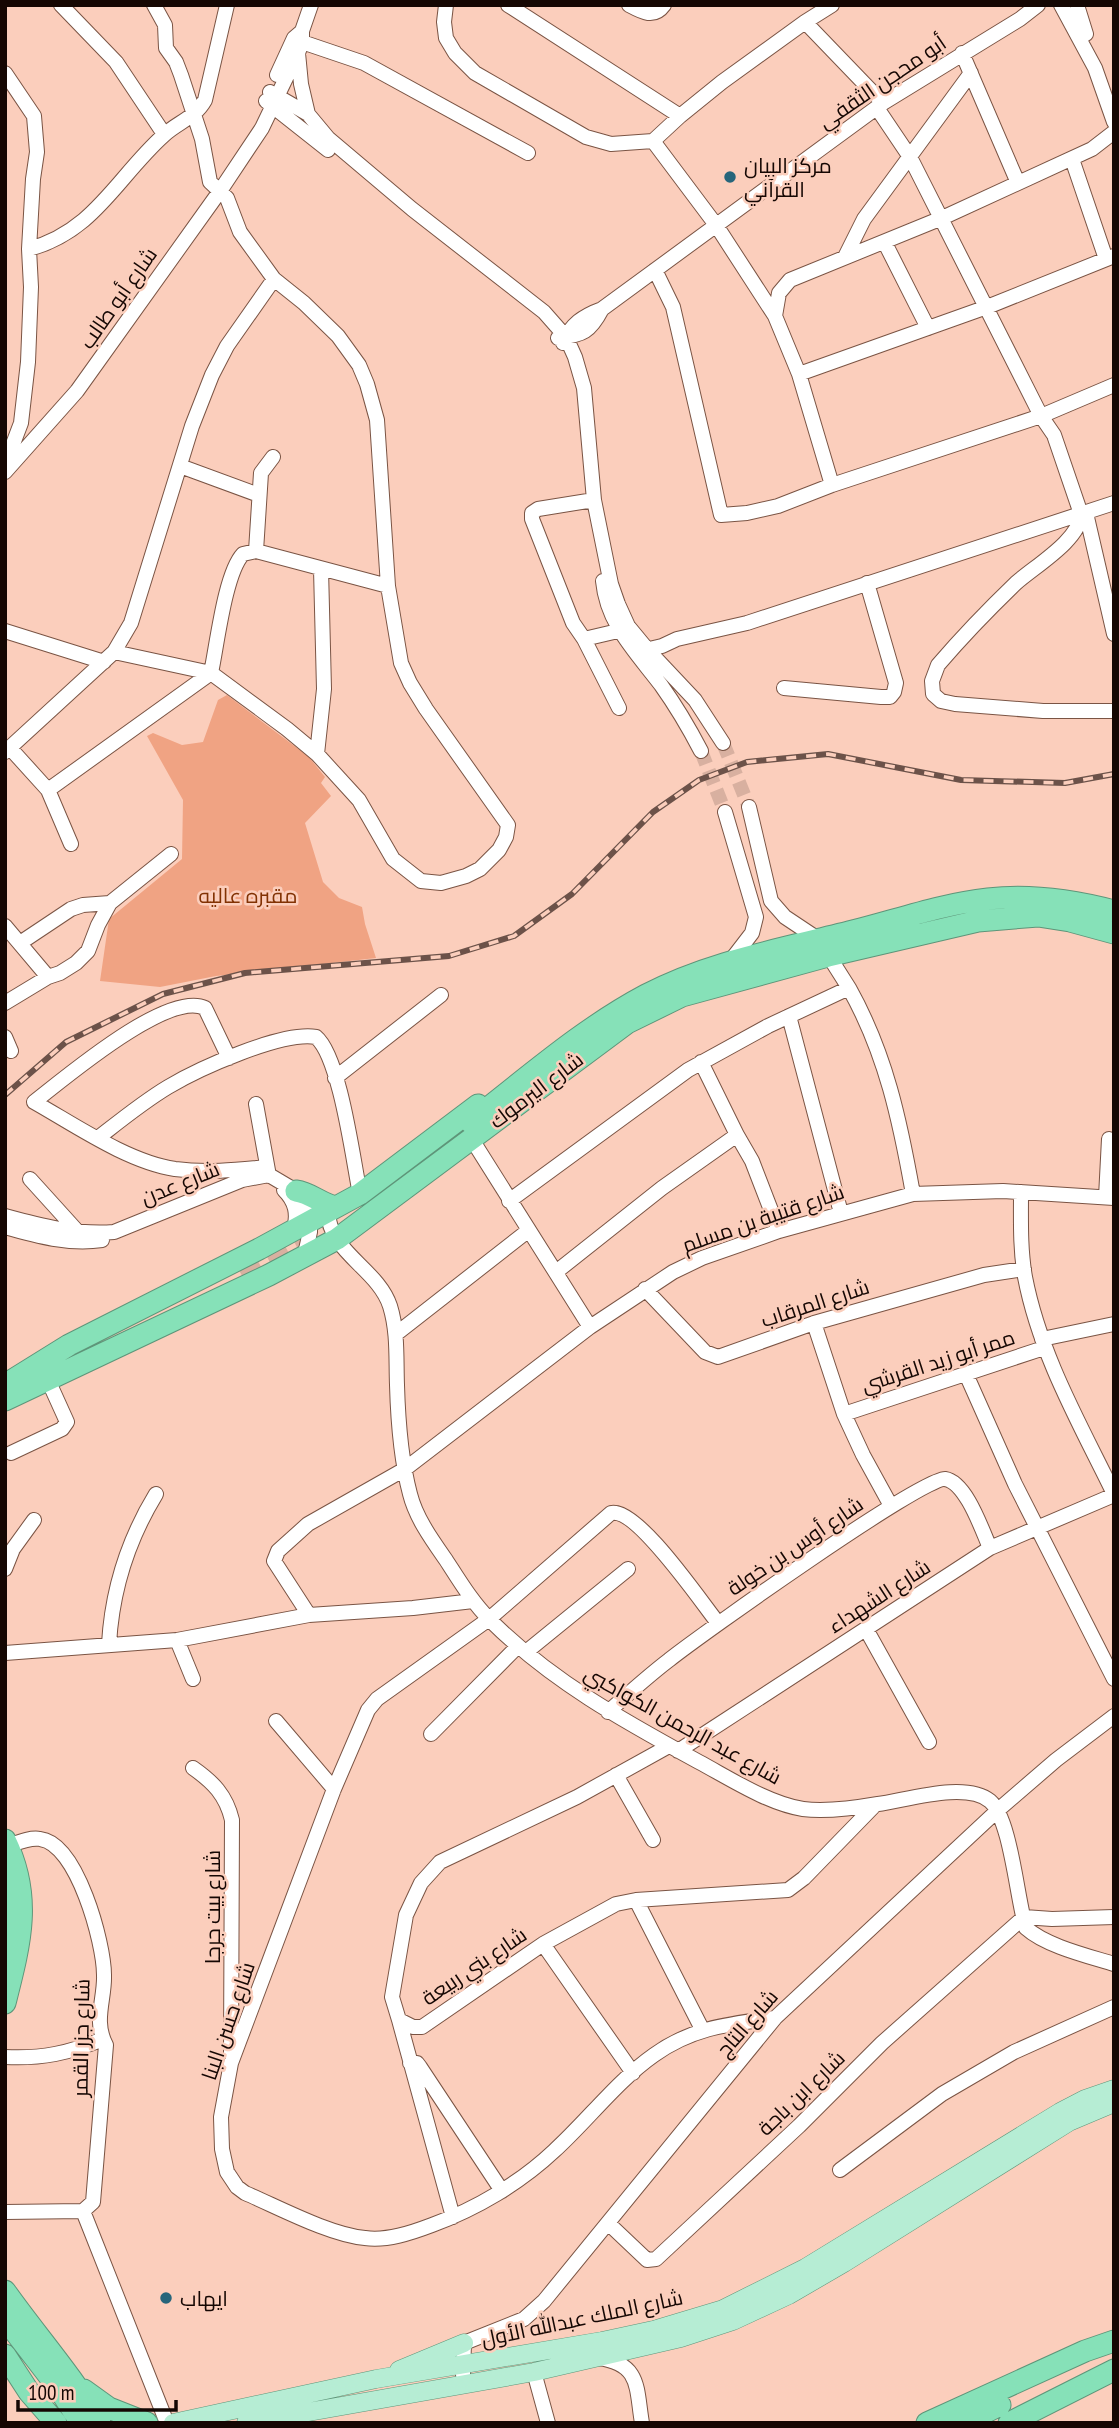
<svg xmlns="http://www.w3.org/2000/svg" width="1119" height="2428" font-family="'PT Sans Narrow',Cairo,sans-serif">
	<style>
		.green { fill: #f0a383 }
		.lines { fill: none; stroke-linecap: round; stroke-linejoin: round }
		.minor-tunnel { stroke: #d8b0a0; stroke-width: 14; stroke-dasharray: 14 7; stroke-linecap: butt }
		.highway-tunnel { stroke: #d8b0a0; stroke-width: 21; stroke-dasharray: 21 10; stroke-linecap: butt }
		.minor-casing { stroke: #7a5444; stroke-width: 16 }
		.major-casing { stroke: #5e9579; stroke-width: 19 }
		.highway-casing { stroke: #5e9579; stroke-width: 23 }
		.minor { stroke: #fff; stroke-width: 14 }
		.major { stroke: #b6edd4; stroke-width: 18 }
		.highway { stroke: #86e1b8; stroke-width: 21 }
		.rail-casing { stroke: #6c5249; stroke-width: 6 }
		.rail { stroke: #fbcebc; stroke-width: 3.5; stroke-dasharray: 10; stroke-linecap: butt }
		.poi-dot { fill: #26657b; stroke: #fbcebc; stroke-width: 2.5 }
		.labels { text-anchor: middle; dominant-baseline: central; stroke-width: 5; stroke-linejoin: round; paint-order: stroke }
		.street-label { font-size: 21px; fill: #150703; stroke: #fbcebc }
		.poi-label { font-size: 21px; fill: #150703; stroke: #fbcebc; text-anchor: start }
		.park-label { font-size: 21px; fill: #823203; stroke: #fbcebc }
	</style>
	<rect width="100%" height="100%" fill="#fbcebc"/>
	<path class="green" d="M 227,695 L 309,757 L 325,777 L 321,783 L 331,796 L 305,823 L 323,882 L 339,898 L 362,907 L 365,924 L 376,958 L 216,976 L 160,987 L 100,981 L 109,919 L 182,859 L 183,800 L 147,736 L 153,733 L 182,745 L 203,742 L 218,700 Z"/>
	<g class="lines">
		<path class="minor-tunnel" d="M 723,743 L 749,807
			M 701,751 L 725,812"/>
		<path class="highway-tunnel" d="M 240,1272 L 335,1222"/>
		<defs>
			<path id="minor" d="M 61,5 L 116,62 L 164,134
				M 446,5 L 444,22 L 446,38 L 455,53 L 475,73 L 586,137 L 611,144 L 653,141 L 680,116 L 722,82 L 805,22 L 832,5
				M 508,5 L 680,116
				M 629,5 C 642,12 654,19 664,5
				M 1061,5 L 1095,68 L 1114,122
				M 1077,5 L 1086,34
				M 805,22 L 883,103
				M 302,42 L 364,63 L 528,153
				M 298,53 L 301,84 L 308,114
				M 962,53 L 1018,183
				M 5,73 L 34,116 L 37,152 L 33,179 L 29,249 L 31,287 L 28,362 L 21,423 L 5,465
				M 277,75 L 294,38 L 301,32
				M 270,92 L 308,114 L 328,138 L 412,209 L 544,312 L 566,337 L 575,357 L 584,388 L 594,500 L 611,584 L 618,604 L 628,626 L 647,649 L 695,700 L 723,743
				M 266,101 L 328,150
				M 877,108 L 910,157 L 1041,416 L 1054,435 L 1081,514 C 1080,540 1035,566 1016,583 C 989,609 962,637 938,665 L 932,681 L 933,694 L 941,701 L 955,704 L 1043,711 L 1114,711
				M 653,141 L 716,225 L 775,316 L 799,374 L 832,485
				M 1072,159 L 1106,259
				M 885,243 L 928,328
				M 29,249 C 95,231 117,177 164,135 C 178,122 195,118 205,100 L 227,5
				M 845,257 L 864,219 L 971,73
				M 655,270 L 673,307 L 721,515 L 747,513 L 778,506 L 832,485 L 1041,416 L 1114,385
				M 775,316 L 779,293 L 790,280 L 942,218 L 1092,149 L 1114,132
				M 558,338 C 583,335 590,332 602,309
				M 563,343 C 571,324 583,316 602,309 L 883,103 L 1020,19 L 1038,5
				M 799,374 L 987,307 L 1114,256
				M 180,466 L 259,495
				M 5,472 L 77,391 L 220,191 L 262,128 L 298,53 L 302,42 L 302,31 L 311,5
				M 594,500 L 538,509 L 532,513 L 532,519 L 573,623 L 584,639 L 618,631
				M 1086,513 L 1114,634
				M 256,551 L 261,473 L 273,457
				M 603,581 C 607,624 636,652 661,685 C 676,706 689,728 701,751
				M 5,631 L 104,662
				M 584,639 L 619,708
				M 641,651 L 662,646 L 677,639 L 747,623 L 1114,503
				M 114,652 L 211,673 L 287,729 L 317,754 L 359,800 L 393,859 L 421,881 L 441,883 L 466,876 L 480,869 L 499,850 L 506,837 L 508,825 L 426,709 L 410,683 L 401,663 L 388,586 L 377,420 L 367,384 L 359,365 L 338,336 L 304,303 L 274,279 L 240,232 L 227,198 L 210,182 L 202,139 L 181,75 L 176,62 L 166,48 L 165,25 L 154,5
				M 784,688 L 881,697 L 890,697 L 894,692 L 896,683 L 867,583
				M 10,748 L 48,790 L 71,844
				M 5,752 L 114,652 L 131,623 L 192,426 L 212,375 L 227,346 L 274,279
				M 317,754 L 324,689 L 321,569
				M 48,790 L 211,673 C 217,645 225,573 243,554 L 256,551 L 388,586
				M 725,812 L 756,917 L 752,933 L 732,959
				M 5,926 L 48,977
				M 20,943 L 71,909 L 83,905 L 110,903
				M 849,988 C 886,1054 900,1121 913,1194
				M 5,1003 L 48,977 L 60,973 L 76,963 L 88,951 L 98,925 L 110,903 L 171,854
				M 789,1016 L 841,1213
				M 5,1037 L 11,1051
				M 229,1058 L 205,1008 C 168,990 65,1078 34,1102 C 75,1125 128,1162 175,1169 C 207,1173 236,1170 267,1167
				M 701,1062 L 737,1135
				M 335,1078 L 441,995
				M 256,1104 L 269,1176
				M 98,1138 C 121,1120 143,1102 168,1087 C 198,1069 282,1031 316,1037 C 340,1057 353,1160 360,1194
				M 471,1138 L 590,1327
				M 30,1179 L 78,1232
				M 284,1190 C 296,1202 298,1214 294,1230
				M 1021,1192 C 1021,1220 1020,1249 1025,1277 C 1040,1355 1080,1424 1114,1494
				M 1106,1197 L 1109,1139
				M 509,1201 L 688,1070 L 768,1026 L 849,988 L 818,939 L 785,917 L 771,901 L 749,807
				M 328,1212 C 329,1252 378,1269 390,1306 C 398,1332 396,1358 397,1385 C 398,1421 401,1460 410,1494 C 416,1518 432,1540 446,1560 C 459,1580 472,1602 490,1620 C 551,1681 624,1721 699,1762 C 729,1778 769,1804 803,1809 C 827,1812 855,1808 878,1804 C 907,1800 966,1781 990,1801 C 1011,1819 1017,1900 1026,1928 C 1046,1946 1088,1956 1114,1964
				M 5,1216 C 41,1226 77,1235 114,1232 L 242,1180 L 269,1175 L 296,1191 L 310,1213 L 310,1232 L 304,1258
				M 5,1227 C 37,1236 69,1245 102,1240
				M 556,1272 L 662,1188 L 737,1135 L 752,1161 L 779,1231
				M 645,1289 L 705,1352 L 718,1357 L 814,1323 L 984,1275 L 1024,1269
				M 814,1323 L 844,1414 L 863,1455 L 891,1506
				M 396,1334 L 529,1230
				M 1042,1339 L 1114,1324
				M 966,1374 L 1015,1484 L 1114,1679
				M 844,1414 L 1044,1348
				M 11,1453 L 62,1429 L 67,1422 L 48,1380
				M 5,1569 L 13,1549 L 34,1520
				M 309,1615 L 274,1561 L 278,1551 L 308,1524 L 405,1469 L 590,1327 L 673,1272 L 702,1258 L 779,1231 L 913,1194 L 1003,1191 L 1114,1198
				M 718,1623 C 701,1602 637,1507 611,1513 L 489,1619 L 377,1699 L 368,1710 L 334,1789 L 231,2063 L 221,2117 L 222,2149 L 227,2172 L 237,2187 L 245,2193 C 278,2207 330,2235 365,2238 C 387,2241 411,2233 432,2225 C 476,2209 520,2183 554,2151 C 588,2120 617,2081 654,2055 C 693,2027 730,2024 775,2018
				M 866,1629 L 929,1742
				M 177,1640 L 193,1679
				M 109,1644 C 112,1591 128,1540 156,1494
				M 526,1652 L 628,1569
				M 5,1653 L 177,1640 L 309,1615 L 413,1608 L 473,1601
				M 608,1712 C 628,1694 648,1676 669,1660 C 699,1636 924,1476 945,1479 C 966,1482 982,1530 990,1548
				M 276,1721 L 334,1789
				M 431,1734 L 518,1646
				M 669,1746 L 577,1797 L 440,1862 L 421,1883 L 406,1915 L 392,1997 L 399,2020 L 413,2027 L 422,2027 L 543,1944 L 616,1904 L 636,1900 L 788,1890 L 804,1878 L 875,1805
				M 678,1751 L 990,1548 L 1114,1495
				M 193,1768 C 213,1782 226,1795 232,1820 L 231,2054
				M 616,1775 L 653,1840
				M 636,1900 L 702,2029
				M 1024,1917 L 1052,1919 L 1114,1917
				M 543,1944 L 633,2073
				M 399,2020 L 453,2217
				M 5,2057 C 41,2059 70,2053 103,2039
				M 410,2063 L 417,2063 L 420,2067 L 502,2191
				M 840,2170 L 942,2094 L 1014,2052 L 1114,2007
				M 83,2211 L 167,2423
				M 5,2212 L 83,2211 L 93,2202 L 106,2045 C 93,2021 105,1999 104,1975 C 104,1943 77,1843 40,1839 C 30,1837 17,1843 8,1846
				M 609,2224 L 647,2260 L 656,2259 L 799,2126 L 882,2043 L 1024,1917
				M 599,2358 C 641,2364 636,2388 642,2423
				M 534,2372 L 548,2423
				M 463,2375 L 464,2343 L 524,2319 L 544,2301 L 775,2018 L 998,1810 L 1056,1760 L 1114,1716"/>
			<path id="major" d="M 399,2370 L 464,2343
				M 173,2423 L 376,2379 L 602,2341 L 653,2330 L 723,2309 L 805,2268 L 1060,2112 L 1085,2099 L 1114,2089
				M 246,2423 L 534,2372 L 681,2338 L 733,2321 L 789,2295 L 844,2263 L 1069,2122 L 1114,2103"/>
			<path id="highway" d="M 470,1122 C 527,1078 582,1029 646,995 C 711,961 783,949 853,931 C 897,920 942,904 988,899 C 1030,894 1072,900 1114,911
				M 296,1191 C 311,1193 321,1204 336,1207
				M 11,1381 L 69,1345 L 259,1249 L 360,1194 L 478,1105
				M 5,1400 L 269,1275 L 337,1239 L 627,1023 L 682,996 L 828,956 L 978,921 L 1038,916 L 1070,921 L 1114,933
				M 5,1840 C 33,1897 20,1944 5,2003
				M 5,1886 L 7,1918 L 5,1938
				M 5,2291 C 36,2335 73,2376 100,2423
				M 5,2319 L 59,2389 L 81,2423
				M 5,2355 L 29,2392 L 56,2423
				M 84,2390 L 109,2408 L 147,2423
				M 927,2423 L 1085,2351 L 1114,2341
				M 964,2423 L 1000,2405
				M 1009,2423 L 1114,2370"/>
		</defs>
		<use href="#minor" class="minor-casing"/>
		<use href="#major" class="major-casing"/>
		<use href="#highway" class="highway-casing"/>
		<use href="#minor" class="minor"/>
		<use href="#major" class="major"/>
		<use href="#highway" class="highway"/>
		<defs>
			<path id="rail" d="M 5,1095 L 66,1042 L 163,994 L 245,973 L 449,956 L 514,936 L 572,894 L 653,812 L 699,780 L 747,762 L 828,754 L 961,780 L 1065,783 L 1114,774"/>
		</defs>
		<use href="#rail" class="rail-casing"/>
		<use href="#rail" class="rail"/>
	</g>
	<g class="poi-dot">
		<circle cx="730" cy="177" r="7"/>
		<circle cx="166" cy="2298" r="7"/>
	</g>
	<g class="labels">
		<g class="street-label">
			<text transform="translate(882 82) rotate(-34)">أبو محجن الثقفي</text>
			<text transform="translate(118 298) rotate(-55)">شارع أبو طالب</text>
			<text transform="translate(536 1090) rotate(-37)">شارع اليرموك</text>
			<text transform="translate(180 1183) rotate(-22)">شارع عدن</text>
			<text transform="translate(763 1218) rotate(-19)">شارع قتيبة بن مسلم</text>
			<text transform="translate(815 1303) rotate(-18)">شارع المرقاب</text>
			<text transform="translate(938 1361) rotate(-18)">ممر أبو زيد القرشي</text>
			<text transform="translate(795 1546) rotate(-34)">شارع أوس بن خولة</text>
			<text transform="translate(879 1596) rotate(-33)">شارع الشهداء</text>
			<text transform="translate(683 1725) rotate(29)">شارع عبد الرحمن الكواكبي</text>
			<text transform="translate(212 1907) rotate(-90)">شارع بيت جرجا</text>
			<text transform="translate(474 1966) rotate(-34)">شارع بني ربيعة</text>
			<text transform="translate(228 2021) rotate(-71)">شارع حسن البنا</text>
			<text transform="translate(747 2023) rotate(-49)">شارع التاج</text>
			<text transform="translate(81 2038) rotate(-89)">شارع جزر القمر</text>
			<text transform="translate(801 2093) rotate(-44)">شارع ابن باجة</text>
			<text transform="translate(582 2318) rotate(-12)">شارع الملك عبدالله الأول</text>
		</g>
		<g class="poi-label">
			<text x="744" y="165">مركز البيان<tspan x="744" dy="24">القرآني</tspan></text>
			<text x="180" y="2298">ايهاب</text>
		</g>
		<g class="park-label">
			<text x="248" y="895">مقبره عاليه</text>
		</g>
	</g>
	<rect width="1119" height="2428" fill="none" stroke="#150703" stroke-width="14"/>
	<path d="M18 2400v10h158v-10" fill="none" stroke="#150703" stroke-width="3.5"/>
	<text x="28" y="2400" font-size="21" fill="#150703" stroke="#fbcebc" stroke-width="5" paint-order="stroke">100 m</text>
</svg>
